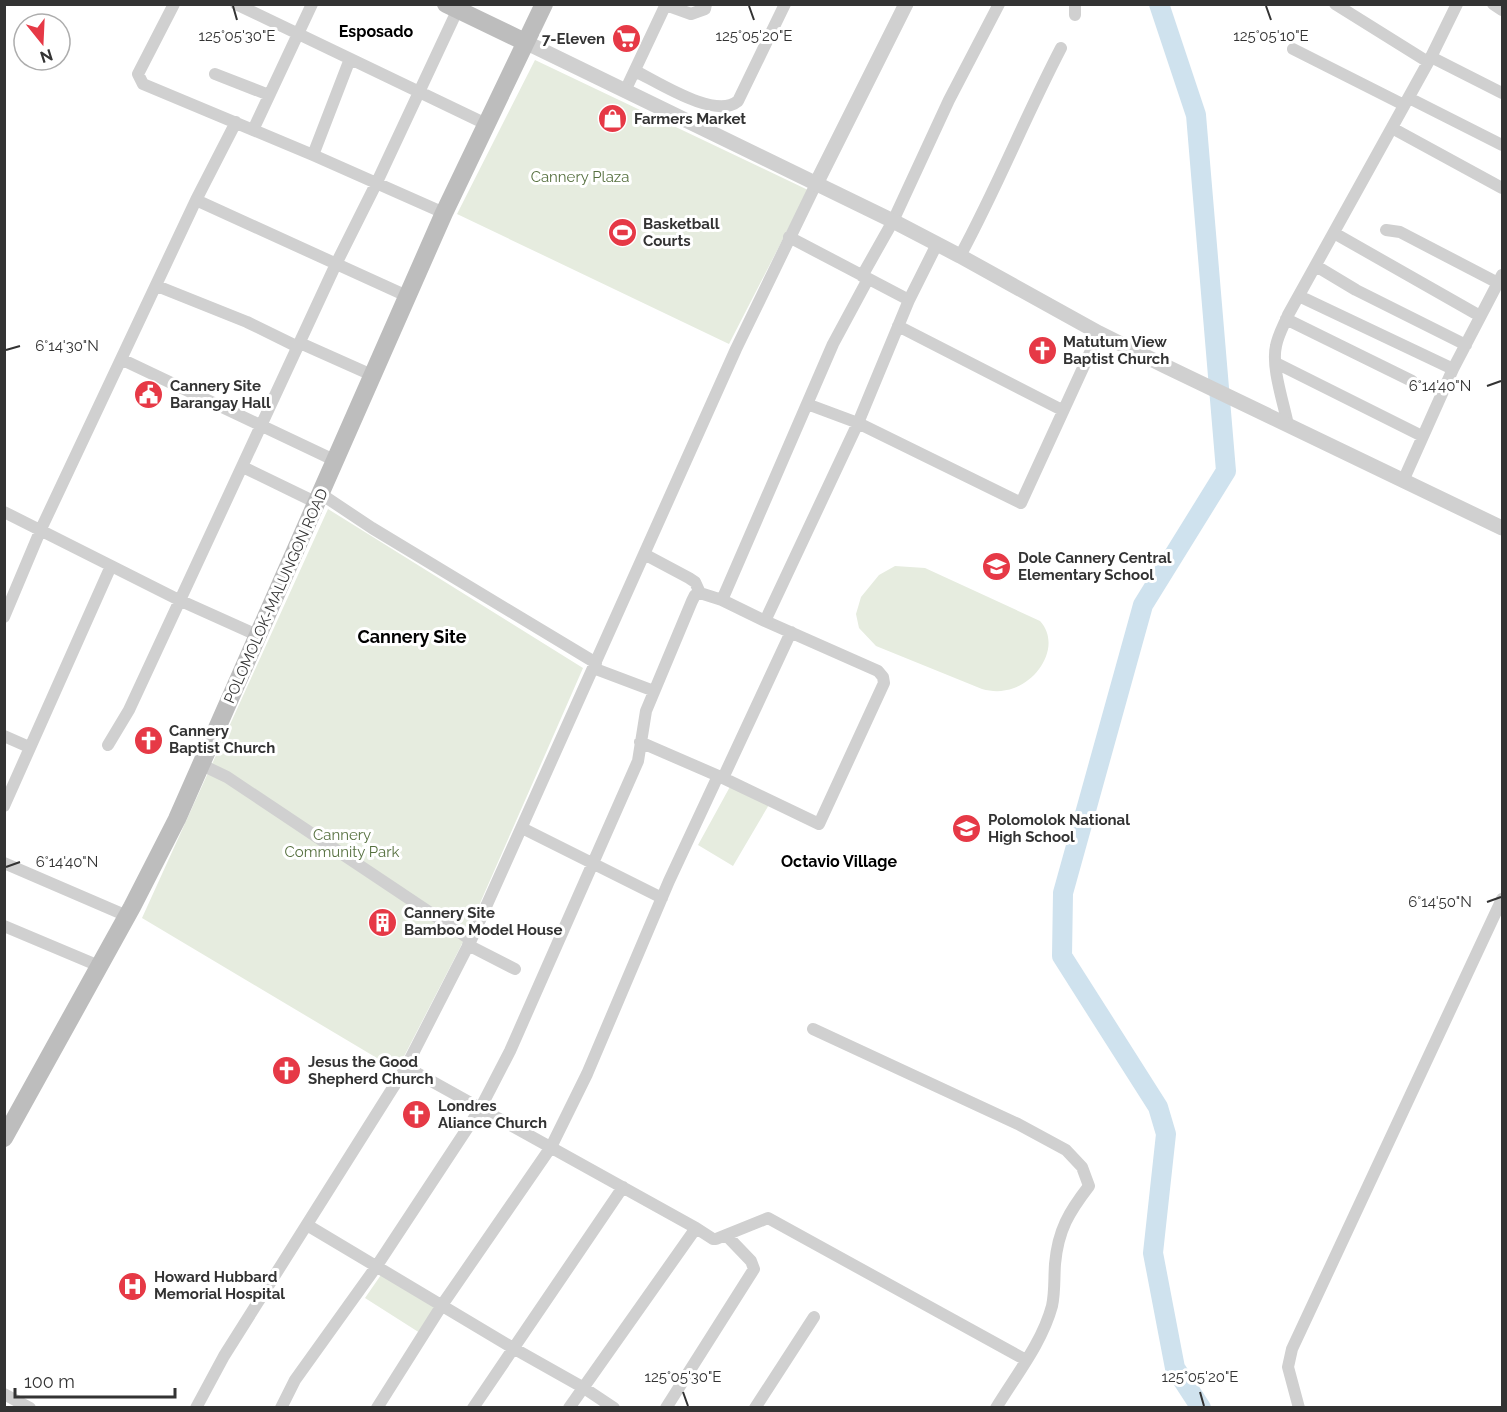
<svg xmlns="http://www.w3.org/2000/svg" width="1507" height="1412" font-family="Raleway,sans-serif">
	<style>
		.green { fill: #e6ecdf }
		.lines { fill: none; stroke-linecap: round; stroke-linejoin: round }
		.river { stroke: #cfe2ee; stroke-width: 20 }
		.minor { stroke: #d0d0d0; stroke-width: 12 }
		.tertiary { stroke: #d0d0d0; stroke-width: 15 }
		.secondary { stroke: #bdbdbd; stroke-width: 18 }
		.ticks { fill: none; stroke: #333; stroke-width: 2 }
		.labels { text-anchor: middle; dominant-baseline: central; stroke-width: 6; stroke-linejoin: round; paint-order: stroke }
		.poi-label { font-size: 15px; font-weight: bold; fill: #333; stroke: #fff; text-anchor: start }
		.park-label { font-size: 15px; fill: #56703f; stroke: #fff }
		.street-label { font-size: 15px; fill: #333; stroke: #fff }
		.neighbourhood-label { font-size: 16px; font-weight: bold; fill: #000; stroke: #fff }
		.quarter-label { font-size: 18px; font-weight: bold; fill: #000; stroke: #fff }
		.ticks-label { font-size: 15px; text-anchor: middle; fill: #333; stroke: #fff; stroke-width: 6; stroke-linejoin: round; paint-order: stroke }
	</style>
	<rect width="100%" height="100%" fill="#fff"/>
	<path class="green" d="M 535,60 L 808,190 L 729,344 L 457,214 Z
		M 328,509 L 583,668 L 463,942 L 397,1070 L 142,918 Z
		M 895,566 L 925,568 L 1040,621 C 1061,644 1040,679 1014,688 C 1003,692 993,692 982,689 L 876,646 L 859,628 L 856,614 L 861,597 L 879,575 Z
		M 732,783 L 770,803 L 733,866 L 698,845 Z
		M 383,1272 L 438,1307 L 420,1333 L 365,1298 Z"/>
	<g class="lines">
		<path class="river" d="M 1159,4 L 1196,115 L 1226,471 L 1143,605 L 1063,893 L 1062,956 L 1158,1107 L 1166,1134 L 1153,1253 L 1175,1368 L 1201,1408"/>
		<path class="minor" d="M 174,4 L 138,74 L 143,84 L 313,155 L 444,213
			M 236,4 L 486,124
			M 1335,4 L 1428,62
			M 1493,4 L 1502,10
			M 666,5 L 691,14 L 705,9 L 706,4
			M 1075,15 L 1075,4
			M 1293,49 L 1404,105
			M 1431,57 L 1502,93
			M 635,71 C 658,82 715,120 738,101 L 785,4
			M 215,74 L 269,95
			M 625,91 L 666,4
			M 1409,98 L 1502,145
			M 1392,128 L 1502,188
			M 253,130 L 312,4
			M 313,155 L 350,59
			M 196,200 L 236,122
			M 1386,230 L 1400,232 L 1498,283
			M 1334,233 L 1480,316
			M 789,237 L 909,300
			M 960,256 C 997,188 1025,117 1061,48
			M 1316,266 L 1356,290 L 1466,345
			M 862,276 L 893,221 L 949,100 L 999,4
			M 157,286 L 247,322 L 298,347
			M 1299,296 L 1453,369
			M 1286,319 L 1412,381
			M 898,326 L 1062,410
			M 300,343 L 374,376
			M 123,360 L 336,461
			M 1276,363 L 1422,436
			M 807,404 L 858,423 L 1021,503 L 1099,333
			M 1288,425 C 1284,404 1271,367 1276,346 C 1278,335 1284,325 1288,315 L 1431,57 L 1457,4
			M 243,467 L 317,503
			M 1403,481 L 1453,369 L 1502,275
			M 321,494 L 372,528 L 596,663
			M 4,512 L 179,600 L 259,636
			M 644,554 L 689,578 L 695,582 L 700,593
			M 722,600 L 833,344 L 868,279
			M 4,617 L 41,529 L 196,200 L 409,297
			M 765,621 L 858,423 L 909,300 L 937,244
			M 593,668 L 654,691
			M 4,736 L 29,747
			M 640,742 L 723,778 L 819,824 L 884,683 L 883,677 L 878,671 L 765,621 L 722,600 L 700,593
			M 108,745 L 129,710 L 336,264 L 377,182 L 457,11
			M 202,765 L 227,777 L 471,940
			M 723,778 L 791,632
			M 4,806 L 111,566
			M 522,828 L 662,898
			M 4,863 L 127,916
			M 4,926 L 99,966
			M 468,945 L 515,969
			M 813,1029 L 1018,1124 L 1066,1150 L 1082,1167 L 1089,1186 C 1069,1212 1058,1230 1055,1264 C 1054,1278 1055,1293 1052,1306 C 1042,1343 1016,1375 996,1408
			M 406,1067 L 696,1228 L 569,1408
			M 307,1225 L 513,1348 L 584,1388 L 614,1408
			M 696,1228 L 713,1239 L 716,1239 L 768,1218 L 1026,1360
			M 4,1394 L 30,1408
			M 196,1408 L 224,1356 L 406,1067 L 471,940 L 736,349 L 816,184
			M 281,1408 L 295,1380 L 376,1267 L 480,1109 L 510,1051 L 638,761 L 646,711 L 692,601 L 695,595 L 700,593
			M 377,1408 L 442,1305 L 551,1147 L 587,1074 L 669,881 L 718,776
			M 473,1408 L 623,1187
			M 666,1408 L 754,1269 L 751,1261 L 727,1236
			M 755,1408 L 814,1317
			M 1299,1408 L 1288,1367 L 1292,1349 L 1502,899"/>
		<path class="tertiary" d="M 525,42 L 893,221 L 960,256 L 1099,333 L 1165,366 L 1502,528
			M 816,184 L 906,4"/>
		<path class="secondary" d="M 446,4 L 525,42
			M 4,1138 L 132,907 L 177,819 L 444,213 L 544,4"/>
	</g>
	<path class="ticks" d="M 233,6 L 237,20M 749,6 L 754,20M 1266,6 L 1271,20M 6,350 L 20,346M 1487,386 L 1501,381M 6,867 L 20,862M 1487,902 L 1501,897M 683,1392 L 688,1406M 1200,1392 L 1204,1406"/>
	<defs>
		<symbol id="supermarket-disc" viewBox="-11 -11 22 22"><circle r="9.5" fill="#e63946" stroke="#fff"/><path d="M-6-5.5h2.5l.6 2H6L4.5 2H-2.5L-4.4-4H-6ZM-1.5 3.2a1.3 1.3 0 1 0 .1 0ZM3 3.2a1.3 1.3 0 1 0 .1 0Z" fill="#fff"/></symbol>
		<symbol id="shop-disc" viewBox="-11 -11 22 22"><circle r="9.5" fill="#e63946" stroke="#fff"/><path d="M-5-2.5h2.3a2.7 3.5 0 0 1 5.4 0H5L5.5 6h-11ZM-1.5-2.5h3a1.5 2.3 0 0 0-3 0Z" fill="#fff"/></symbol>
		<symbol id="stadium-disc" viewBox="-11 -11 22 22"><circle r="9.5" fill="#e63946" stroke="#fff"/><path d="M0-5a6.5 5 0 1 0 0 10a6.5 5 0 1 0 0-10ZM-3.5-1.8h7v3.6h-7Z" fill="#fff"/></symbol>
		<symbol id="church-disc" viewBox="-11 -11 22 22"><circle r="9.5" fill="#e63946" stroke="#fff"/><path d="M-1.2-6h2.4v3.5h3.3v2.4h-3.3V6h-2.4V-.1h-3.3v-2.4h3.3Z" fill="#fff"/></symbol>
		<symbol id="civic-disc" viewBox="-11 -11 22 22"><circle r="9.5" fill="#e63946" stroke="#fff"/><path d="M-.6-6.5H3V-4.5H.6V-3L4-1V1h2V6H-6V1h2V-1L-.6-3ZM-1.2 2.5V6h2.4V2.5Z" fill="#fff"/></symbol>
		<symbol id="school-disc" viewBox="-11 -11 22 22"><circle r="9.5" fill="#e63946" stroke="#fff"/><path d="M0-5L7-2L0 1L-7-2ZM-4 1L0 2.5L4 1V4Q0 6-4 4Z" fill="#fff"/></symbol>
		<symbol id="building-disc" viewBox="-11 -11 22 22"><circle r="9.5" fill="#e63946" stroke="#fff"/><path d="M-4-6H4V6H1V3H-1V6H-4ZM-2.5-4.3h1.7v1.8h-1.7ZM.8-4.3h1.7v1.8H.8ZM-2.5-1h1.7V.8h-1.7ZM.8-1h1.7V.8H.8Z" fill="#fff"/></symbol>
		<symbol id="hospital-disc" viewBox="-11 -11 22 22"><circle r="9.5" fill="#e63946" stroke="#fff"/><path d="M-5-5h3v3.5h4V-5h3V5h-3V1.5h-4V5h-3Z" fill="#fff"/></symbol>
	</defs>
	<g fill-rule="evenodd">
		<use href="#supermarket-disc" x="610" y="22" width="33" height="33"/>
		<use href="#shop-disc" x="596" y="102" width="33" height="33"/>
		<use href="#stadium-disc" x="606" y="216" width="33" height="33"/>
		<use href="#church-disc" x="1026" y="334" width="33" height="33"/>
		<use href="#civic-disc" x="132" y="378" width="33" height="33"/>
		<use href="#school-disc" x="980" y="550" width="33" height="33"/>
		<use href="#church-disc" x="132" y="724" width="33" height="33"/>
		<use href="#school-disc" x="950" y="812" width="33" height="33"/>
		<use href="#building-disc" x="366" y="906" width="33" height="33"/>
		<use href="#church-disc" x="270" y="1054" width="33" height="33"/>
		<use href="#church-disc" x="400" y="1098" width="33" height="33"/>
		<use href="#hospital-disc" x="116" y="1270" width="33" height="33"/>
	</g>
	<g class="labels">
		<g class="poi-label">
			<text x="605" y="39" text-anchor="end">7-Eleven</text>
			<text x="634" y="119">Farmers Market</text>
			<text x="643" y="224">Basketball<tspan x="643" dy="17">Courts</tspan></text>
			<text x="1063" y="342">Matutum View<tspan x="1063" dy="17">Baptist Church</tspan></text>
			<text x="170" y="386">Cannery Site<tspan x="170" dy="17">Barangay Hall</tspan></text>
			<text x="1018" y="558">Dole Cannery Central<tspan x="1018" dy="17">Elementary School</tspan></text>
			<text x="169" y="731">Cannery<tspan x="169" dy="17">Baptist Church</tspan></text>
			<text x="988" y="820">Polomolok National<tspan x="988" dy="17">High School</tspan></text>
			<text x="404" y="913">Cannery Site<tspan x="404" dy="17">Bamboo Model House</tspan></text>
			<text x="308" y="1062">Jesus the Good<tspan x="308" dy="17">Shepherd Church</tspan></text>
			<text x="438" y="1106">Londres<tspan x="438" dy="17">Aliance Church</tspan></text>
			<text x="154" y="1277">Howard Hubbard<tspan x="154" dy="17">Memorial Hospital</tspan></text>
		</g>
		<g class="park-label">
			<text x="580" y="177">Cannery Plaza</text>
			<text x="342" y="835">Cannery<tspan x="342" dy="17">Community Park</tspan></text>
		</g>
		<g class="street-label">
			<text transform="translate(276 596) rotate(-66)">POLOMOLOK-MALUNGON ROAD</text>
		</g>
		<g class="neighbourhood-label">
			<text x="376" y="31">Esposado</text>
			<text x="839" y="861">Octavio Village</text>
		</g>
		<g class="quarter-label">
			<text x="412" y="636">Cannery Site</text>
		</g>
	</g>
	<g class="ticks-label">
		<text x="237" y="41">125°05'30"E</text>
		<text x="754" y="41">125°05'20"E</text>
		<text x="1271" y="41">125°05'10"E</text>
		<text x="67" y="351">6°14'30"N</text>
		<text x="1440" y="391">6°14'40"N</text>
		<text x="67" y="867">6°14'40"N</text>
		<text x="1440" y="907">6°14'50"N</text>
		<text x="683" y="1382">125°05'30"E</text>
		<text x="1200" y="1382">125°05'20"E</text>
	</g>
	<rect width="1507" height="1412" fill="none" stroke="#333333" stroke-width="12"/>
	<g transform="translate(42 42) rotate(162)"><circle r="28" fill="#ffffff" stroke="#adadad" stroke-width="1.5"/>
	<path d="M0-4.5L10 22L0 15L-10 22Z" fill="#e63946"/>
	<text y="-9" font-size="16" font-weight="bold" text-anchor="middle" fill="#333333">N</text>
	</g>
	<path d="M15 1388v9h160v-9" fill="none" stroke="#333333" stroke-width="3"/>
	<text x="24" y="1388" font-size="18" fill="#333333" stroke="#ffffff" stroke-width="4.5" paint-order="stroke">100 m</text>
</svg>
